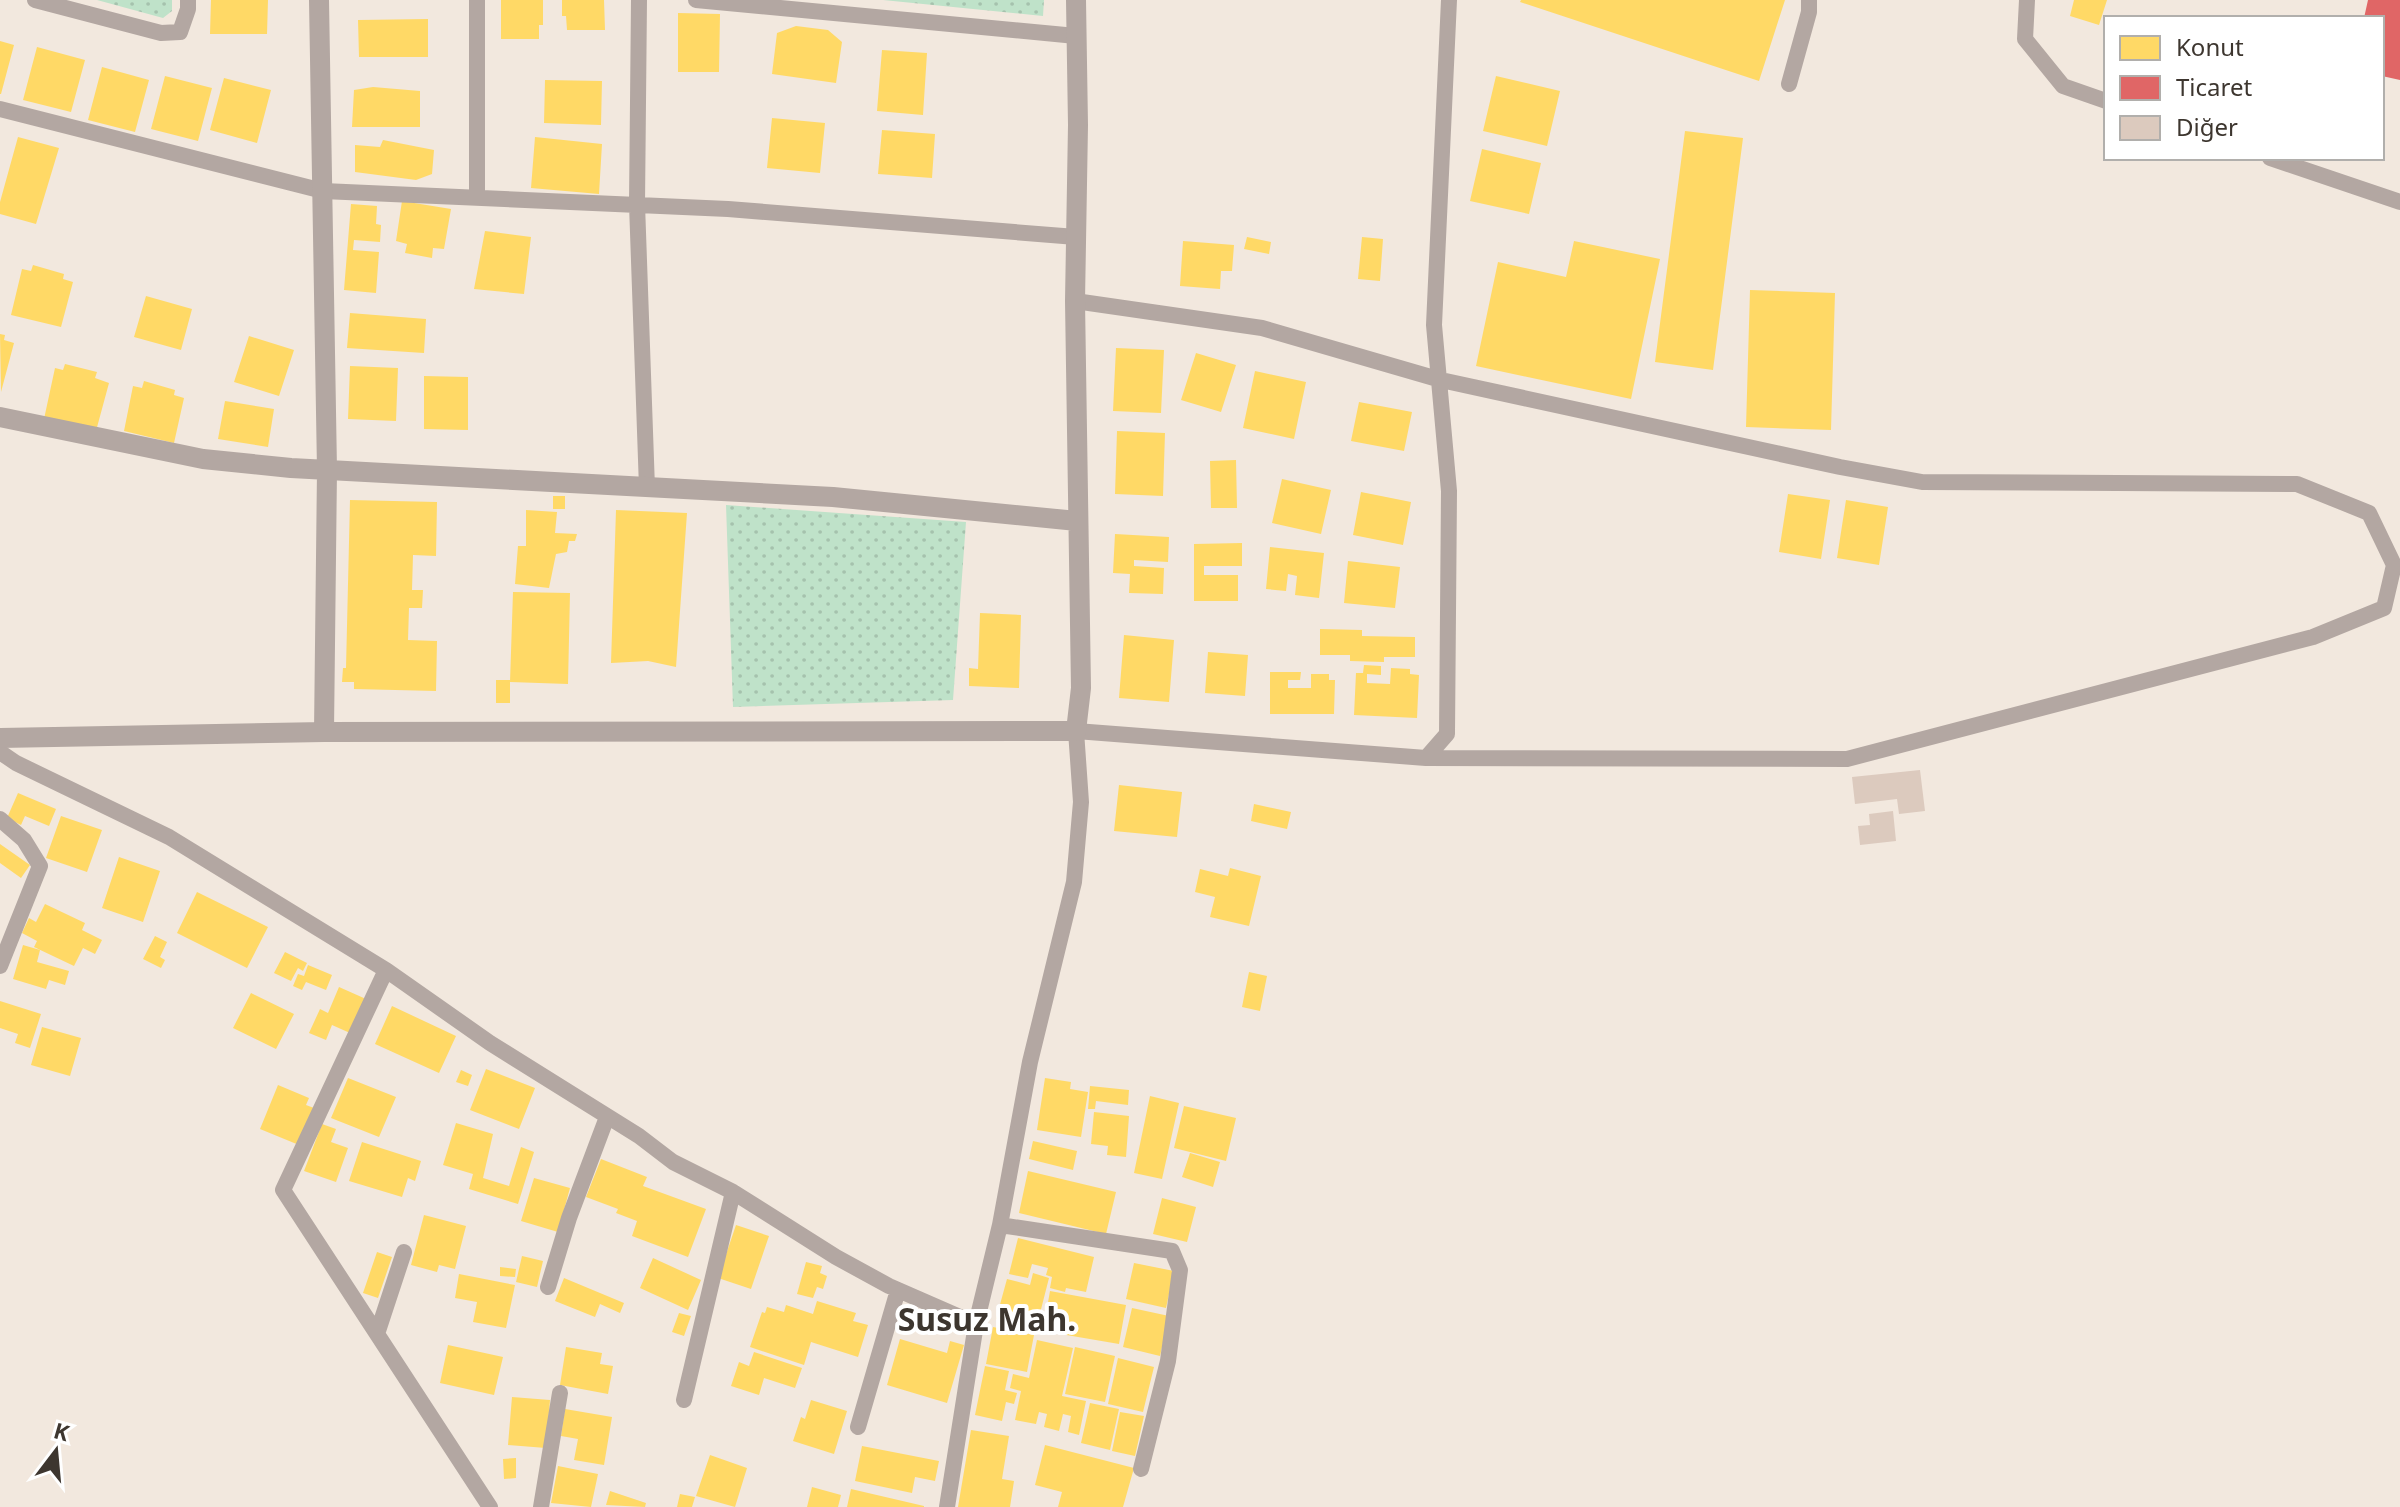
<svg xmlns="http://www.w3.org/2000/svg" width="2400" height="1507" font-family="'Noto Sans',sans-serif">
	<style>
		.grass { fill: url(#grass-dots) }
		.homes { fill: #ffd966 }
		.shops { fill: #e06666 }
		.building { fill: #dccabe }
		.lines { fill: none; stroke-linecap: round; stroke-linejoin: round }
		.minor { stroke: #b3a7a2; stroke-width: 16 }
		.tertiary { stroke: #b3a7a2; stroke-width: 20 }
		.labels { text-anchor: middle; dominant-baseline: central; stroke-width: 8; stroke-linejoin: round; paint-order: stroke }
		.district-label { font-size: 32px; font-weight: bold; fill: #3d362f; stroke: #fff }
	</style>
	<defs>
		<pattern id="grass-dots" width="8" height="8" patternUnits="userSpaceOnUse" patternTransform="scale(2)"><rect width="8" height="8" fill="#bfe2c9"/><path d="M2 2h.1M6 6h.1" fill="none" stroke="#a5c2ad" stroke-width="1.8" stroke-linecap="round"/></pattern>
	</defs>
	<rect width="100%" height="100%" fill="#f2e8de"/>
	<path class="grass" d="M 97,0 L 172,0 L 172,11 L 163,18 Z
		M 883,0 L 1044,0 L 1043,16 Z
		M 726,505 L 966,522 L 953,700 L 733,707 Z"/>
	<path class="homes" d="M 211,0 L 268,0 L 267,34 L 210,34 Z
		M 501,0 L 543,0 L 543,25 L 539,25 L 539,39 L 501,39 Z
		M 562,0 L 604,0 L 605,30 L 567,30 L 566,16 L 562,16 Z
		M 1521,0 L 1785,0 L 1759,81 L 1520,2 Z
		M 2074,0 L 2107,0 L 2099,25 L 2070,16 Z
		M 678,13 L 720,14 L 719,72 L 678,72 Z
		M 428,19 L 428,57 L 359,57 L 358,20 Z
		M 796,26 L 828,30 L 842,42 L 836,83 L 772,74 L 777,33 Z
		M 0,41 L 14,45 L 1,94 L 0,94 Z
		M 37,47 L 85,60 L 71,112 L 23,100 Z
		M 882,50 L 927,53 L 923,115 L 877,111 Z
		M 102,67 L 149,80 L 135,132 L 88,120 Z
		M 165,76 L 212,88 L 198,141 L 151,129 Z
		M 1496,76 L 1560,91 L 1547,146 L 1483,131 Z
		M 224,78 L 271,90 L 257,143 L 210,130 Z
		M 545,80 L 602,81 L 601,125 L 544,123 Z
		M 373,87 L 420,91 L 420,127 L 352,127 L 354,90 Z
		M 772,118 L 825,123 L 820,173 L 767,168 Z
		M 882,130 L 935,134 L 932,178 L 878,174 Z
		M 1685,131 L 1743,138 L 1713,370 L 1655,362 Z
		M 18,137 L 59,148 L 36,224 L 0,214 L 0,202 Z
		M 535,137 L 602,144 L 599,194 L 531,188 Z
		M 383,140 L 434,150 L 432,174 L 416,180 L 355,172 L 355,145 L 380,147 Z
		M 1482,149 L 1541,163 L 1529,214 L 1470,201 Z
		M 402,201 L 451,209 L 444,249 L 433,248 L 432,258 L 405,253 L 407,244 L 396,241 Z
		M 351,204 L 377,206 L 376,224 L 381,225 L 380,242 L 354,240 L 353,250 L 379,252 L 376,293 L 344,290 Z
		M 485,231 L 531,237 L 524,294 L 474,289 Z
		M 1247,237 L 1271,242 L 1269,254 L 1244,249 Z
		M 1362,237 L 1383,239 L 1380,281 L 1358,279 Z
		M 1183,241 L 1234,245 L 1232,271 L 1221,271 L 1220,289 L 1180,286 Z
		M 1574,241 L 1660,259 L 1631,399 L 1476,366 L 1498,262 L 1566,277 Z
		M 33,265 L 64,274 L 63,279 L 73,282 L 61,327 L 11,315 L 22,269 L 31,271 Z
		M 1750,290 L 1835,293 L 1831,430 L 1746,427 Z
		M 146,296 L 192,309 L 181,350 L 134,337 Z
		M 350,313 L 426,319 L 424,353 L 347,348 Z
		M 0,334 L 5,335 L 4,340 L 14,343 L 1,392 Z
		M 249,336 L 294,350 L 279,396 L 234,382 Z
		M 1116,348 L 1164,350 L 1161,413 L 1113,411 Z
		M 1196,353 L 1236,365 L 1221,412 L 1181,400 Z
		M 65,364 L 97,372 L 95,378 L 109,383 L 96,431 L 44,419 L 55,368 L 63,370 Z
		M 350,366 L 398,368 L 396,421 L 348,419 Z
		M 1255,371 L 1306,382 L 1294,439 L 1243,428 Z
		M 424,376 L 468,377 L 468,430 L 424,429 Z
		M 144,381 L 175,390 L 174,395 L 184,398 L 174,443 L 124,431 L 133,386 L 142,388 Z
		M 225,401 L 274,409 L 268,447 L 218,439 Z
		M 1359,402 L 1412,412 L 1404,451 L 1351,441 Z
		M 1117,431 L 1165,433 L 1163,496 L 1115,494 Z
		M 1236,460 L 1237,508 L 1211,508 L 1210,461 Z
		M 1282,479 L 1331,490 L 1321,534 L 1272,523 Z
		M 1361,492 L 1411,502 L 1403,545 L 1353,535 Z
		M 1788,494 L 1830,500 L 1821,559 L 1779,552 Z
		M 553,496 L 565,496 L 565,509 L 553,509 Z
		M 350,500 L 437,502 L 436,556 L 413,555 L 412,590 L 423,590 L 422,608 L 409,608 L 408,640 L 437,641 L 436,691 L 354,689 L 354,682 L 342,682 L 343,668 L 346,668 Z
		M 1846,500 L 1888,507 L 1879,565 L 1837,558 Z
		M 526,510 L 557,512 L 555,533 L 577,534 L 575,541 L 569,541 L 567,552 L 556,554 L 549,588 L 515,584 L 518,546 L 526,546 Z
		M 616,510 L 687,513 L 676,667 L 648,661 L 611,663 Z
		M 1115,534 L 1169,537 L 1168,562 L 1134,560 L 1134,566 L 1164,568 L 1163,594 L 1129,593 L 1130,574 L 1113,573 Z
		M 1242,543 L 1242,566 L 1204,566 L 1204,575 L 1238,575 L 1238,601 L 1194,601 L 1194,544 Z
		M 1270,547 L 1324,553 L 1319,598 L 1295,595 L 1297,576 L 1288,574 L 1286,591 L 1266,589 Z
		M 1348,561 L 1400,567 L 1395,608 L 1344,603 Z
		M 513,592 L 570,593 L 568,684 L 510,682 Z
		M 980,613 L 1021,615 L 1019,688 L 969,686 L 969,668 L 978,669 Z
		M 1320,629 L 1362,630 L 1362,636 L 1415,637 L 1415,657 L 1384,657 L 1384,662 L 1350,661 L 1350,655 L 1320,655 Z
		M 1124,635 L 1174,640 L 1169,702 L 1119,698 Z
		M 1208,652 L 1248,655 L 1245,696 L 1205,693 Z
		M 1364,665 L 1381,666 L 1381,675 L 1367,674 L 1367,683 L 1390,684 L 1391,668 L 1410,669 L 1410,674 L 1419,675 L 1417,718 L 1354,715 L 1356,673 L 1363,673 Z
		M 1270,672 L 1301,672 L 1300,680 L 1288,680 L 1288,688 L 1311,688 L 1311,674 L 1329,674 L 1329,680 L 1335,680 L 1334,714 L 1270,714 Z
		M 496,680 L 510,680 L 510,703 L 496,703 Z
		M 1119,785 L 1182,792 L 1177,837 L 1114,831 Z
		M 18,793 L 56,809 L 49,826 L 25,816 L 21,825 L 7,818 Z
		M 1254,804 L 1291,812 L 1287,829 L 1251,821 Z
		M 61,816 L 102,830 L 87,872 L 46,858 Z
		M 0,844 L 30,865 L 21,878 L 0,863 Z
		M 119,857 L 160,871 L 143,922 L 102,908 Z
		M 1230,868 L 1261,876 L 1249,926 L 1210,917 L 1215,897 L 1195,892 L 1200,869 L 1228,876 Z
		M 197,892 L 268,927 L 247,968 L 177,933 Z
		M 45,904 L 85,923 L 82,930 L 102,940 L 95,954 L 83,948 L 74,966 L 34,947 L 37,941 L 22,933 L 29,918 L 36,922 Z
		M 155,936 L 167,942 L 160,957 L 165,960 L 161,968 L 143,959 Z
		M 23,945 L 40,950 L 37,962 L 69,971 L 65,985 L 49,980 L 46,989 L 13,979 Z
		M 285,952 L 307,963 L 303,971 L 298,968 L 291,981 L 274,973 Z
		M 308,965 L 332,975 L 326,990 L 306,982 L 302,990 L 293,986 L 298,974 L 304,976 Z
		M 1249,972 L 1267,976 L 1260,1011 L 1242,1007 Z
		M 339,987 L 366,999 L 350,1033 L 332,1025 L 326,1040 L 309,1033 L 320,1009 L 328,1013 Z
		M 251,993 L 294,1014 L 276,1049 L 233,1028 Z
		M 0,1001 L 41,1014 L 30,1048 L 15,1043 L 18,1034 L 0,1028 Z
		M 392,1006 L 456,1036 L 439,1073 L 375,1044 Z
		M 42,1027 L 81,1038 L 70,1076 L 31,1065 Z
		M 486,1069 L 535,1088 L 519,1129 L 470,1110 Z
		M 461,1070 L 472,1075 L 468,1086 L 456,1082 Z
		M 348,1078 L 396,1097 L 379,1137 L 331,1118 Z
		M 1045,1078 L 1071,1082 L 1070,1089 L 1088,1092 L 1081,1137 L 1037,1130 Z
		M 278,1085 L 309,1098 L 306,1105 L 314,1108 L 299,1145 L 260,1129 Z
		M 1090,1086 L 1129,1090 L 1128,1105 L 1096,1101 L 1095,1109 L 1088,1109 Z
		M 1150,1096 L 1179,1103 L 1162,1179 L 1134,1173 Z
		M 1184,1106 L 1236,1118 L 1226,1161 L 1174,1148 Z
		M 1094,1112 L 1129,1116 L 1126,1157 L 1107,1155 L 1108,1146 L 1091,1144 Z
		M 456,1123 L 493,1134 L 483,1178 L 509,1186 L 521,1147 L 534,1152 L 518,1204 L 469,1189 L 473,1174 L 443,1165 Z
		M 322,1124 L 336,1129 L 331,1142 L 348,1148 L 336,1182 L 304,1171 Z
		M 1033,1141 L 1077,1151 L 1073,1170 L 1029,1159 Z
		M 362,1142 L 421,1161 L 415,1181 L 408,1178 L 402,1197 L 349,1181 Z
		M 1190,1153 L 1220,1162 L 1213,1187 L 1182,1177 Z
		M 601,1159 L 647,1177 L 643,1186 L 706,1209 L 688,1257 L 632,1236 L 637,1221 L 616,1213 L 618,1209 L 586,1197 Z
		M 1028,1171 L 1116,1192 L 1106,1234 L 1019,1213 Z
		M 534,1178 L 570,1188 L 558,1232 L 521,1221 Z
		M 1162,1198 L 1196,1207 L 1187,1242 L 1153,1234 Z
		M 424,1215 L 466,1226 L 455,1269 L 439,1265 L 437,1272 L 411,1265 Z
		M 736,1225 L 769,1236 L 751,1289 L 718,1278 Z
		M 1018,1238 L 1094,1257 L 1086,1292 L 1066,1288 L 1065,1292 L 1050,1288 L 1052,1277 L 1046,1275 L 1048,1268 L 1032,1264 L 1028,1278 L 1009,1274 Z
		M 377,1252 L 392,1257 L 378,1298 L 363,1293 Z
		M 522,1256 L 543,1261 L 537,1287 L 516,1282 Z
		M 653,1258 L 701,1280 L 688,1310 L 640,1288 Z
		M 806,1262 L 822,1266 L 820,1273 L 827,1276 L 823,1289 L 817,1287 L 813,1298 L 797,1294 Z
		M 1134,1263 L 1174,1271 L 1166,1308 L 1126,1299 Z
		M 500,1267 L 516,1269 L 515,1277 L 500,1276 Z
		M 1033,1273 L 1049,1278 L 1036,1329 L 996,1319 L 1007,1279 L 1030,1285 Z
		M 459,1274 L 515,1285 L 506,1328 L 473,1322 L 477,1302 L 455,1298 Z
		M 564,1278 L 624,1303 L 620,1313 L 600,1304 L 595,1317 L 555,1301 Z
		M 1050,1291 L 1126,1305 L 1119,1344 L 1043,1331 Z
		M 817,1301 L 856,1313 L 853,1321 L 868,1325 L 858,1357 L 811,1342 L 804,1365 L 750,1347 L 762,1312 L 765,1313 L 767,1307 L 784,1312 L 786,1305 L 813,1314 Z
		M 1132,1308 L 1169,1316 L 1160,1356 L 1123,1347 Z
		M 679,1313 L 691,1316 L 684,1336 L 672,1332 Z
		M 993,1327 L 1034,1335 L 1027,1372 L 986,1364 Z
		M 900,1339 L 947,1353 L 950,1341 L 964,1345 L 947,1403 L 887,1385 Z
		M 1037,1340 L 1073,1348 L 1062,1396 L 1086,1401 L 1079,1435 L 1068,1432 L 1071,1416 L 1063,1414 L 1059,1431 L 1044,1427 L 1047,1414 L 1039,1412 L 1036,1424 L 1015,1420 L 1021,1391 L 1010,1388 L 1013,1374 L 1029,1378 Z
		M 448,1345 L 503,1357 L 494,1395 L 440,1383 Z
		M 566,1347 L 602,1353 L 600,1364 L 613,1366 L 608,1394 L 560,1385 Z
		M 1075,1347 L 1115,1356 L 1105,1402 L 1065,1394 Z
		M 754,1352 L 802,1368 L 795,1388 L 764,1378 L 759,1395 L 731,1386 L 739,1362 L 749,1366 Z
		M 1118,1358 L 1154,1367 L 1143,1412 L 1108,1404 Z
		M 985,1366 L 1009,1371 L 1005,1390 L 1017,1393 L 1014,1404 L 1006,1402 L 1002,1421 L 975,1415 Z
		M 512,1397 L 550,1400 L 546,1448 L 508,1445 Z
		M 811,1400 L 847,1411 L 834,1454 L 793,1441 L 801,1417 L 805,1419 Z
		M 1090,1403 L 1119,1409 L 1110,1450 L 1081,1443 Z
		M 565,1409 L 612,1417 L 604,1465 L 574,1460 L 578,1439 L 561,1436 Z
		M 1120,1412 L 1144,1416 L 1135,1456 L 1112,1451 Z
		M 971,1430 L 1009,1436 L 1002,1479 L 1014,1481 L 1010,1507 L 958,1507 Z
		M 1045,1445 L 1134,1468 L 1123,1507 L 1058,1507 L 1062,1492 L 1035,1485 Z
		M 862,1446 L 939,1461 L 935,1481 L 915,1477 L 912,1493 L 855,1481 Z
		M 710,1455 L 747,1468 L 735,1507 L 696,1496 Z
		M 516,1458 L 516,1478 L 504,1479 L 503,1459 Z
		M 558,1466 L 598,1474 L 591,1507 L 551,1503 Z
		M 812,1487 L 841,1495 L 838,1507 L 807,1507 Z
		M 851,1489 L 924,1506 L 924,1507 L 847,1507 Z
		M 610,1491 L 646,1503 L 645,1507 L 606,1505 Z
		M 680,1494 L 695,1497 L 692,1507 L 677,1507 Z"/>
	<path class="shops" d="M 2368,0 L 2400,0 L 2400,80 L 2382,76 L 2382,18 L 2364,18 Z"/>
	<path class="building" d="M 1920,770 L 1925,811 L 1899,814 L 1897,799 L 1855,804 L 1852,777 Z
		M 1893,811 L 1896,841 L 1860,845 L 1858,826 L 1870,825 L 1869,814 Z"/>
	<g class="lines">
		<path class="minor" d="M 35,0 L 161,33 L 180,32 L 188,9 L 188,0
			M 477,0 L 477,197
			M 639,0 L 637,204 L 647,488
			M 696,0 L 1076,36
			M 2027,0 L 2025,39 L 2063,86 L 2106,101
			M 1789,84 L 1809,12 L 1809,0
			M 0,109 L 323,191 L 728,209 L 1076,237
			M 2270,158 L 2400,202
			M 1075,301 L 1262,328 L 1441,380 L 1840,467 L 1922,482 L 2297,484 L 2369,513 L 2394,565 L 2384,608 L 2313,637 L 1847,759 L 1426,758
			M 0,752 L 16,763 L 169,837 L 386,970 L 490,1043 L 639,1136 L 673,1162 L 733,1192 L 836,1257 L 889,1286 L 976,1324
			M 0,819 L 24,840 L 40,866 L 0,966
			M 386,970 L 283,1190 L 490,1507
			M 1000,1225 L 1172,1251 L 1180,1270 L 1168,1361 L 1141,1469
			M 548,1287 L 569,1218 L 607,1117
			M 377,1334 L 404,1252
			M 684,1400 L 733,1192
			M 858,1427 L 898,1290
			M 541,1507 L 560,1393
			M 947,1507 L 976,1324 L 1000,1225 L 1030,1062 L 1074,882 L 1081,802 L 1076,731 L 1426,758 L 1447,734 L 1449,491 L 1434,325 L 1449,0"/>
		<path class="tertiary" d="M 319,0 L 327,470 L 324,732
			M 0,417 L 203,459 L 291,468 L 833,497 L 1077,521
			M 0,738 L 324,732 L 1076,731 L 1081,688 L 1075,301 L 1078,125 L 1076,0"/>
	</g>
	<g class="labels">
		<g class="district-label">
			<text x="987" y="1318">Susuz Mah.</text>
		</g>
	</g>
	<rect x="2104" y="16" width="280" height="144" fill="#ffffff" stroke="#b1afac" stroke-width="2"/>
	<rect x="2120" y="36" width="40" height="24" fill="#ffd966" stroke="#b1afac" stroke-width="2"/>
	<text x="2176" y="56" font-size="24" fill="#3d362f">Konut</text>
	<rect x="2120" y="76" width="40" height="24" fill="#e06666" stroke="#b1afac" stroke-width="2"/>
	<text x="2176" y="96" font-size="24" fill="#3d362f">Ticaret</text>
	<rect x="2120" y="116" width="40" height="24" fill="#dccabe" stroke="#b1afac" stroke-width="2"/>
	<text x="2176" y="136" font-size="24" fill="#3d362f">Diğer</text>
	<g transform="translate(56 1451) rotate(16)" stroke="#ffffff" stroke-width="6" paint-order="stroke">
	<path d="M0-6L14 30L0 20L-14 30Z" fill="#3d362f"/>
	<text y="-12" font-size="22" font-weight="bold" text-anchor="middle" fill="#3d362f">K</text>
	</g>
</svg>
